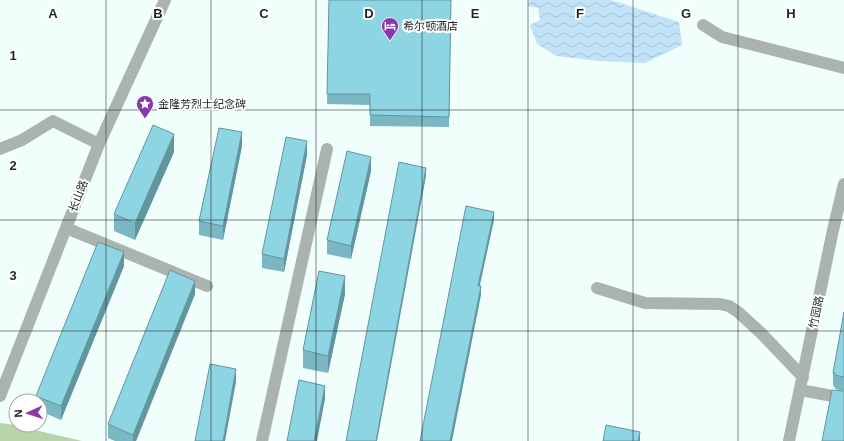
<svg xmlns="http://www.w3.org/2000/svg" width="844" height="441" font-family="Arial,'Noto Sans SC',sans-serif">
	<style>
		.green { fill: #b8d3a7 }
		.water { fill: url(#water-waves) }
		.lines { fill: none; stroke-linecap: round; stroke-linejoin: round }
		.minor { stroke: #abb3ae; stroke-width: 12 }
		.wall { fill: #7ab7c3 }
		.shaded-wall { fill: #63959f }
		.building { fill: #8ed5e3; stroke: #63959f }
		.grid { fill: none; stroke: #1c2624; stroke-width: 1; stroke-opacity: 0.55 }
		.labels { text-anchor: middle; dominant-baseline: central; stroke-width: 4; stroke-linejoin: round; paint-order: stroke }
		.poi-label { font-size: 11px; fill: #1c2624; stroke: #fff; text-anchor: start }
		.street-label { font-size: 11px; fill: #1c2624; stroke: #fff }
		.grid-label { font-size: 13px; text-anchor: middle; font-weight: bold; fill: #1c2624; stroke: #fff; stroke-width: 4; stroke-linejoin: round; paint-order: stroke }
	</style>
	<defs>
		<pattern id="water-waves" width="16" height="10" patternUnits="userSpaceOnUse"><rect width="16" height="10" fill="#c2e2f7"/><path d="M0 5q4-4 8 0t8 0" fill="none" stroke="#a6c2d4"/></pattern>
	</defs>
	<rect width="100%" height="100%" fill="#f0fffc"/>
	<path class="green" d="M 0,423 L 9,424 L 82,441 L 0,441 Z"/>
	<path class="water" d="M 529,0 L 611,0 L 679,22 L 682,45 L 645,63 L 599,61 L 556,56 L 537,44 L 530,25 L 540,20 L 538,8 L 528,6 Z"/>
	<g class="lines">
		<path class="minor" d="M 703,25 L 722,37 L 844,68
			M 0,149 L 22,140 L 53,121 L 99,144
			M 66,228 L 207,286
			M 597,288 L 645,303 L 720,304 L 729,306 L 738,312 L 761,333 L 803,377
			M 800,390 L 844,398
			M 0,396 L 99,144 L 165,0
			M 262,441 L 327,149
			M 789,441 L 833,230 L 844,184"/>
	</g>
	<path class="wall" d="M 329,0 L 451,0 L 449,127 L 370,126 L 370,105 L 327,104 Z
		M 242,146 L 223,240 L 199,235 L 199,221 Z
		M 174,152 L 135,240 L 114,231 L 114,214 Z
		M 307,155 L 284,272 L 262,268 L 262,254 Z
		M 371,171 L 351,259 L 327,254 L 327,240 Z
		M 124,266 L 61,420 L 40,411 L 40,401 L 36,401 L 36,396 Z
		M 195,294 L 136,441 L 115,441 L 108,438 L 108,424 Z
		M 345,294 L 328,373 L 303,368 L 303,350 Z
		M 844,312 L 844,391 L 835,389 L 835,387 L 833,386 L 833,373 Z"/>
	<path class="shaded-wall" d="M 242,132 L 242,146 L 223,240 L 223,226 Z
		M 174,134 L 174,152 L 135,240 L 135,223 Z
		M 307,141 L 307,155 L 284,272 L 284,259 Z
		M 371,157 L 371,171 L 351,259 L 351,246 Z
		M 426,168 L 426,176 L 377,441 L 376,441 Z
		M 494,212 L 494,220 L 478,294 L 478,286 Z
		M 124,252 L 124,266 L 61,420 L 61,406 Z
		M 345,276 L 345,294 L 328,373 L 328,356 Z
		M 195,281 L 195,294 L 136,441 L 133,441 L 133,435 Z
		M 481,286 L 481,295 L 452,441 L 450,441 Z
		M 236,369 L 236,382 L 225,441 L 223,441 Z
		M 325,386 L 325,399 L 317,441 L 314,441 Z
		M 640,432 L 640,441 L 638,441 Z"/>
	<path class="building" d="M 329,0 L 451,0 L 449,117 L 370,115 L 370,94 L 327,94 Z
		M 153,125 L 174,134 L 135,223 L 114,214 Z
		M 219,128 L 242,132 L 223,226 L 199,221 Z
		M 286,137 L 307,141 L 284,259 L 262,254 Z
		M 347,151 L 371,157 L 351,246 L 327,240 Z
		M 399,162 L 426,168 L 376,441 L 346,441 Z
		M 466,206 L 494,212 L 478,286 L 481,286 L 450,441 L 420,441 Z
		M 98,242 L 124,252 L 61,406 L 36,396 Z
		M 170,270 L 195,281 L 133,435 L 108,424 Z
		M 319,271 L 345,276 L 328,356 L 303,350 Z
		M 844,312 L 844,377 L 835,375 L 835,373 L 833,373 Z
		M 210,364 L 236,369 L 223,441 L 195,441 Z
		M 299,380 L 325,386 L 314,441 L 287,441 Z
		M 832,390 L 844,391 L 844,441 L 822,441 Z
		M 606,425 L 640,432 L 638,441 L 603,441 Z"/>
	<path class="grid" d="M 106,0 L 106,441M 211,0 L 211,441M 316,0 L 316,441M 422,0 L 422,441M 528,0 L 528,441M 633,0 L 633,441M 738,0 L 738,441M 0,110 L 844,110M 0,220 L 844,220M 0,331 L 844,331"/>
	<defs>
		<symbol id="hotel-pin" viewBox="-11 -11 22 30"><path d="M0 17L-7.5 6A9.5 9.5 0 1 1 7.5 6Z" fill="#8838a8" stroke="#fff"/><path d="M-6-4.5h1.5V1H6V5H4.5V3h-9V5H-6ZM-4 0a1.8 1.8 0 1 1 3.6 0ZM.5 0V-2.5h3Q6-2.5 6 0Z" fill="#fff"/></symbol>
		<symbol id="sight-pin" viewBox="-11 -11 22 30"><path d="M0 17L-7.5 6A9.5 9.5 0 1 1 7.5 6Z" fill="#8838a8" stroke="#fff"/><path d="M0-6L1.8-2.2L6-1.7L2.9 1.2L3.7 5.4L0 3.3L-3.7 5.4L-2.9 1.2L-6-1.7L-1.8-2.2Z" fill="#fff"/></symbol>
	</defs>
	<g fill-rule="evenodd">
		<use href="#hotel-pin" x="380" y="16" width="20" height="27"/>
		<use href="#sight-pin" x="135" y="94" width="20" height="27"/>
	</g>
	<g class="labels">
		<g class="poi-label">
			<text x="403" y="26">希尔顿酒店</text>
			<text x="158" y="104">金隆芳烈士纪念碑</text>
		</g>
		<g class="street-label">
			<text transform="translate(78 196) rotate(-69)">长山路</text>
			<text transform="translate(816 312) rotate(-78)">竹园路</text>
		</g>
	</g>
	<g class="grid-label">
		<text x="53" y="18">A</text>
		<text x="158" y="18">B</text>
		<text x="264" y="18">C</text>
		<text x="369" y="18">D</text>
		<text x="475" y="18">E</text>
		<text x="580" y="18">F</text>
		<text x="686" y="18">G</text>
		<text x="791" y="18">H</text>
		<text x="13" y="60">1</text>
		<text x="13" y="170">2</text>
		<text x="13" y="280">3</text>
	</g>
	<g transform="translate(28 413) rotate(267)"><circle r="19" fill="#ffffff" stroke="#a4a8a7"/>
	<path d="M0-3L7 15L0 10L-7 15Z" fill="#8838a8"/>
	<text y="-6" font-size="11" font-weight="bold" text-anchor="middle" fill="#1c2624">N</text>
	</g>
</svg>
